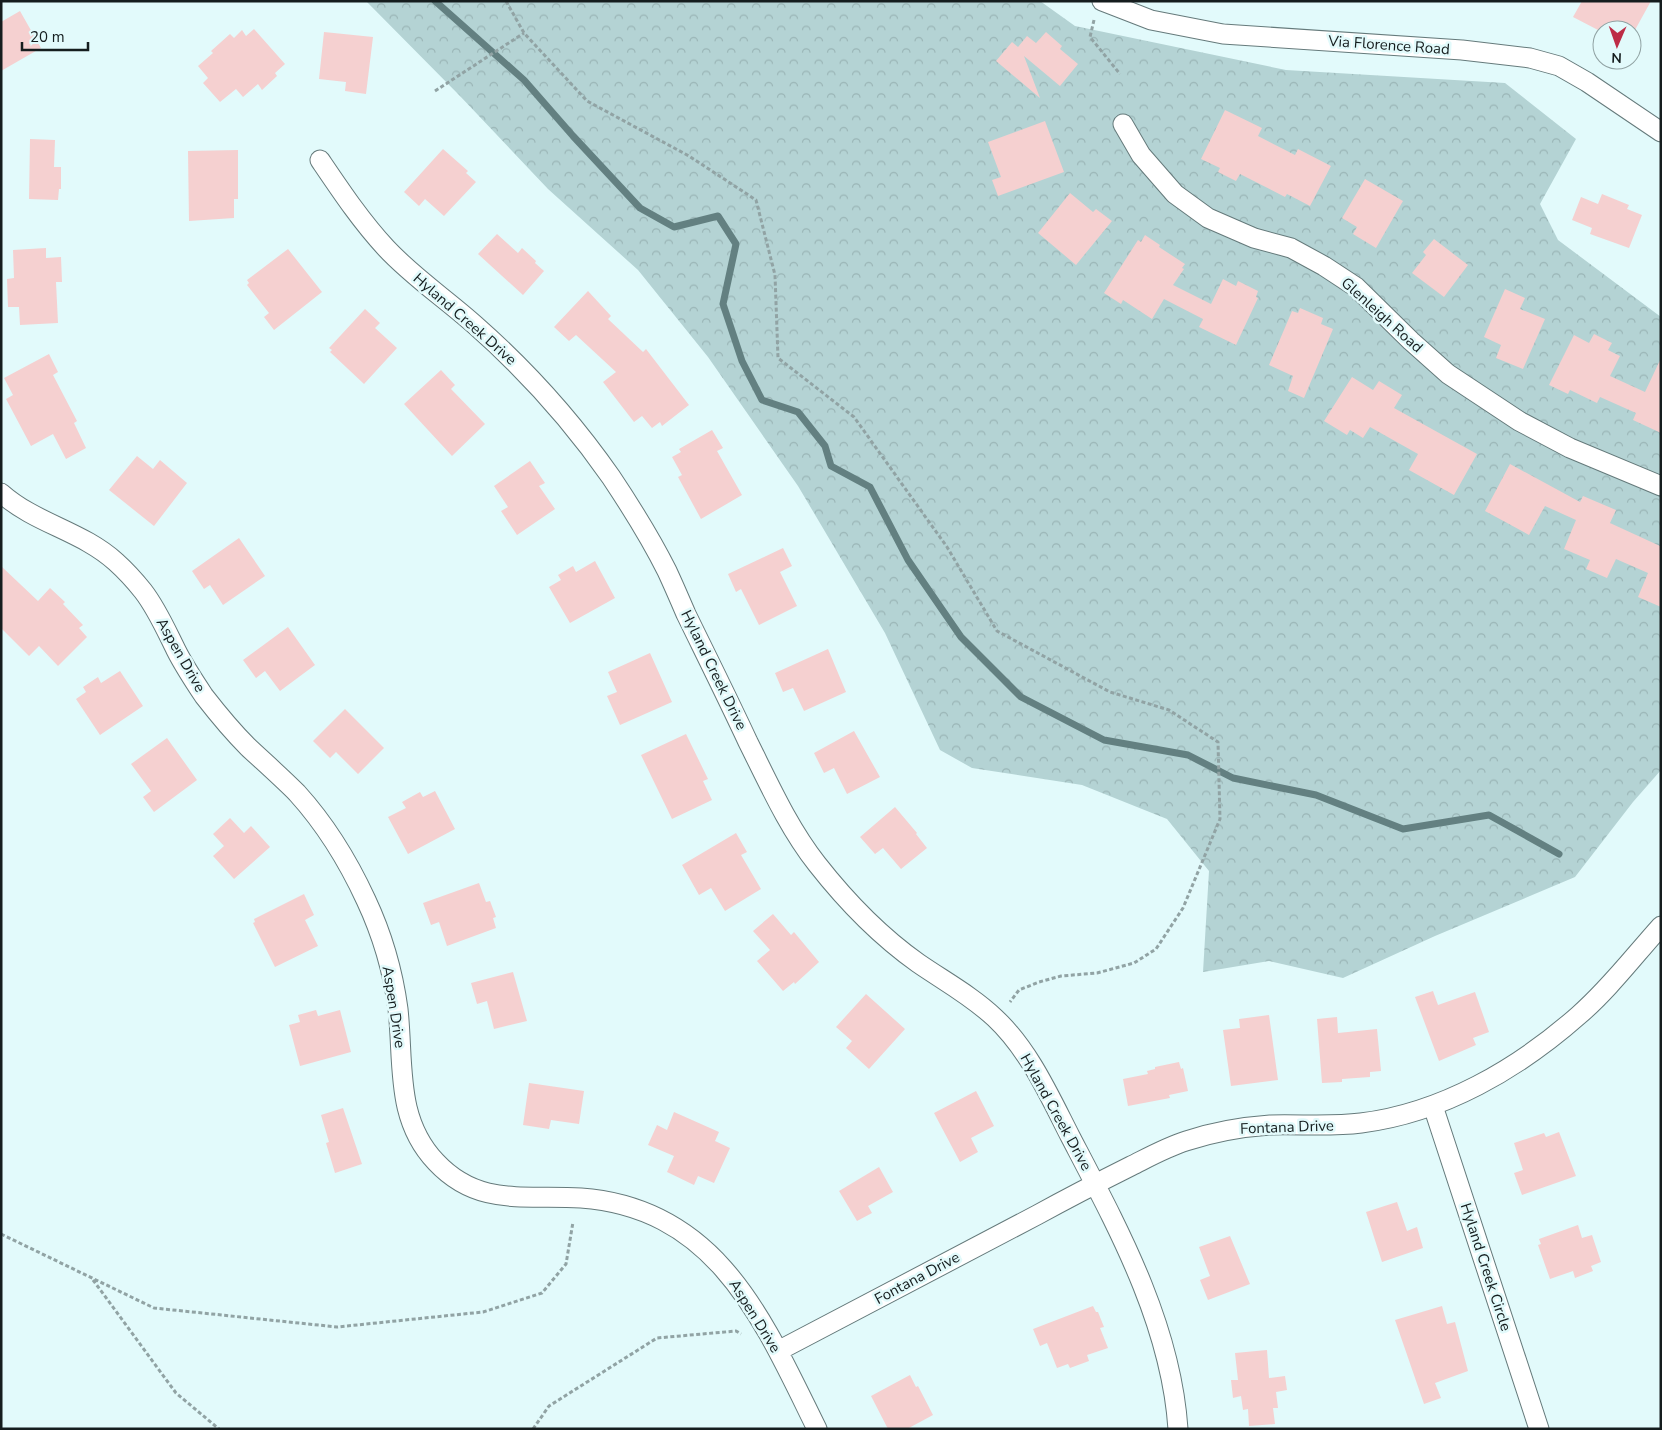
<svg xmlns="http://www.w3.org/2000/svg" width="1662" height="1430" font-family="'Nunito Sans',sans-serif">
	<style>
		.forest { fill: url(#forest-crowns) }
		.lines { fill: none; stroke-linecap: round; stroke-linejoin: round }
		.stream { stroke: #638081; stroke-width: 7 }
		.building { fill: #f5d0d0 }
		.minor-casing { stroke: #657a7b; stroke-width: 21 }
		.path { stroke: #91a3a4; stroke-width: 3; stroke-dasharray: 4 2.5; stroke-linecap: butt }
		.minor { stroke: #fff; stroke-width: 19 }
		.labels { text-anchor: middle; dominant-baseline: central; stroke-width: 5; stroke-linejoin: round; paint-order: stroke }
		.street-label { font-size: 15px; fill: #151d1e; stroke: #e2fafb }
	</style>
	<defs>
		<pattern id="forest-crowns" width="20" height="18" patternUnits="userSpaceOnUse" patternTransform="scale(1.25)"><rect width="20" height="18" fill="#b4d3d4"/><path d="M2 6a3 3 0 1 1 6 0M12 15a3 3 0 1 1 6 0" fill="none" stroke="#9ab5b6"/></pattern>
	</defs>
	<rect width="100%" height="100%" fill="#e2fafb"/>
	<path class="forest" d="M 366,1 L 1040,1 L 1075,26 L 1286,70 L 1505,83 L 1576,139 L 1540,204 L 1558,240 L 1661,317 L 1661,770 L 1633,802 L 1575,877 L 1435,936 L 1343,978 L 1269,961 L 1203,972 L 1209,871 L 1167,819 L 1082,785 L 972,768 L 940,750 L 885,633 L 798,486 L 708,357 L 638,270 L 548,189 L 460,96 Z"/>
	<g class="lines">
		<path class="stream" d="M 435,1 L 524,80 L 573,136 L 640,208 L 674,227 L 718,216 L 736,244 L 723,304 L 742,361 L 762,400 L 798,412 L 825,446 L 831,466 L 870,487 L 908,560 L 961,637 L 1021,697 L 1104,740 L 1188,755 L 1233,778 L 1316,795 L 1403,829 L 1489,815 L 1559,854"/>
	</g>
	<path class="building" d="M 1582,1 L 1651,1 L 1635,30 L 1598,30 L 1573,17 Z
		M 20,11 L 41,48 L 1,71 L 1,22 Z
		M 254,29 L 285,64 L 275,73 L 277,76 L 262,90 L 258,84 L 243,97 L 236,89 L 220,102 L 203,83 L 208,78 L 198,66 L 213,53 L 211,51 L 230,34 L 234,38 L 242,30 L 246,36 Z
		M 324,32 L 373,37 L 366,94 L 345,91 L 346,82 L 319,79 Z
		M 1046,32 L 1062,46 L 1060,49 L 1078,64 L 1060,86 L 1024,56 L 1040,98 L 996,61 L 1012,42 L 1018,47 L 1027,36 L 1036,43 Z
		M 1225,110 L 1262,128 L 1258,136 L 1295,155 L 1298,149 L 1331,166 L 1310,206 L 1287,194 L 1285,197 L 1240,174 L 1236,181 L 1218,172 L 1220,168 L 1201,159 Z
		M 1045,121 L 1064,172 L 998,196 L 992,180 L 1001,177 L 988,142 Z
		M 30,139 L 55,140 L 54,167 L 61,167 L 61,189 L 59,189 L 58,200 L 29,199 Z
		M 443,149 L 468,171 L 466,173 L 476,182 L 444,216 L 425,199 L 419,206 L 404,192 Z
		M 238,150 L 238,199 L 234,199 L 234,218 L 189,221 L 188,151 Z
		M 1365,179 L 1403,201 L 1376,248 L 1353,234 L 1357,227 L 1342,218 Z
		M 1070,193 L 1093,212 L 1096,209 L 1112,221 L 1076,265 L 1038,233 Z
		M 1602,194 L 1629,205 L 1627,209 L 1642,215 L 1629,248 L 1590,234 L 1592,228 L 1572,220 L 1581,197 L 1598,204 Z
		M 497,234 L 518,253 L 522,248 L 536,261 L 535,263 L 544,271 L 523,295 L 478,254 Z
		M 1145,235 L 1160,245 L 1159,247 L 1185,264 L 1182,268 L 1184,269 L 1173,285 L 1211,304 L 1223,279 L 1236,286 L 1238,281 L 1258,291 L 1256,297 L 1258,298 L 1236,345 L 1199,327 L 1203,319 L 1164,299 L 1152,319 L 1123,300 L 1121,304 L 1104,293 L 1138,240 L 1141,242 Z
		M 1434,239 L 1468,265 L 1444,297 L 1412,273 L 1426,255 L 1423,252 Z
		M 46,248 L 46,258 L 61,257 L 62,282 L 56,282 L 58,323 L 20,325 L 19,307 L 8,307 L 7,279 L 14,278 L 13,250 Z
		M 288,249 L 322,292 L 274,330 L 264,317 L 269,313 L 247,285 L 249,283 L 247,280 Z
		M 1505,289 L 1525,298 L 1520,309 L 1545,319 L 1523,369 L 1496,358 L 1501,345 L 1484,337 Z
		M 588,291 L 611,316 L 608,319 L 643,352 L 646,349 L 689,405 L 662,426 L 660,422 L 652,428 L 642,416 L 634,422 L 603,382 L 616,372 L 576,335 L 569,341 L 554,327 Z
		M 1300,308 L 1323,318 L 1321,324 L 1333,329 L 1304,398 L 1288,391 L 1293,376 L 1269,365 L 1292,311 L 1298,313 Z
		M 365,309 L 380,323 L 375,328 L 397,348 L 364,384 L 330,352 L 332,350 L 329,348 Z
		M 1594,334 L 1612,343 L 1608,350 L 1620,356 L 1610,376 L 1645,392 L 1661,358 L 1661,433 L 1633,420 L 1636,413 L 1600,397 L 1597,403 L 1570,390 L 1568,394 L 1549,385 L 1574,335 L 1589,343 Z
		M 49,354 L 58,372 L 53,375 L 77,421 L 74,423 L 86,448 L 66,459 L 53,434 L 31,446 L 6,399 L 13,395 L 4,378 Z
		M 441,370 L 455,385 L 451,389 L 485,424 L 452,456 L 404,404 Z
		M 1352,377 L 1373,390 L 1379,381 L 1402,395 L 1394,408 L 1477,454 L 1454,495 L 1409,470 L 1418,454 L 1370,427 L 1363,438 L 1350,430 L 1347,435 L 1324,421 Z
		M 712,430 L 723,448 L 717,451 L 742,495 L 701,519 L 678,477 L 682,475 L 672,457 L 681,452 L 679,449 Z
		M 137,456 L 153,469 L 160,460 L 187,483 L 154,526 L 109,490 Z
		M 530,461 L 545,483 L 539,486 L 555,509 L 517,535 L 501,511 L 508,507 L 494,486 Z
		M 1510,464 L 1580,502 L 1583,496 L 1616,510 L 1610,523 L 1660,546 L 1661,544 L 1661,607 L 1638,597 L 1648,573 L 1616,559 L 1607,578 L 1586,569 L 1590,560 L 1564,549 L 1576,520 L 1545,506 L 1529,535 L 1485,511 Z
		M 239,538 L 265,576 L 223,605 L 210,585 L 204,589 L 192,571 Z
		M 783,548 L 792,566 L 780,572 L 797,606 L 759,625 L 741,589 L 736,592 L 728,574 Z
		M 595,561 L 615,598 L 570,623 L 549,587 L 561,580 L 558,575 L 573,566 L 576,572 Z
		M 1,566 L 38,601 L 50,588 L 65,602 L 63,604 L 83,625 L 79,628 L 87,637 L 58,666 L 39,646 L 29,656 L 1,628 Z
		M 288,627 L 315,665 L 280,691 L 265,671 L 256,678 L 243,660 Z
		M 828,649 L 846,692 L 804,711 L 793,688 L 783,692 L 775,673 Z
		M 650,653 L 672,702 L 620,725 L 607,696 L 617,692 L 608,672 Z
		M 120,671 L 143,706 L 100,735 L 76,699 L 86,692 L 83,687 L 98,677 L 101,683 Z
		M 345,709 L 384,748 L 358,774 L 336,752 L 330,758 L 313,741 Z
		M 854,731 L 880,777 L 847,794 L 834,768 L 824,773 L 814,753 Z
		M 686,734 L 708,779 L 703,781 L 712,800 L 672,819 L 641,755 Z
		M 167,738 L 197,780 L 154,812 L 143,797 L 151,791 L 131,764 Z
		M 435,791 L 455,829 L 408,854 L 388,817 L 406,808 L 402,802 L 420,792 L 423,797 Z
		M 895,807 L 917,833 L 916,834 L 927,848 L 901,869 L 883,848 L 875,854 L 860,837 Z
		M 230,818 L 244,833 L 251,826 L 270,847 L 234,879 L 213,856 L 224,846 L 213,834 Z
		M 736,833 L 747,852 L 741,855 L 761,889 L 725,911 L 711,888 L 699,895 L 682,865 Z
		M 479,883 L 486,902 L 490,901 L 496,917 L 493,918 L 496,928 L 447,946 L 439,922 L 431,925 L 423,903 Z
		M 304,894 L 314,915 L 305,920 L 318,946 L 275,967 L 253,923 L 255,922 L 254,919 Z
		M 773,914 L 791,935 L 794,932 L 819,962 L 795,984 L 794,982 L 783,991 L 757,961 L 770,950 L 753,931 Z
		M 513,972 L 527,1021 L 494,1029 L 487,1001 L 477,1004 L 471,983 Z
		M 1433,991 L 1438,1005 L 1475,992 L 1489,1032 L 1473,1038 L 1476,1045 L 1439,1061 L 1415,997 Z
		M 866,994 L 905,1029 L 869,1069 L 846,1048 L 852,1041 L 836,1027 Z
		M 316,1010 L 318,1016 L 340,1010 L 351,1052 L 300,1066 L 289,1025 L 300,1022 L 298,1015 Z
		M 1269,1015 L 1278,1080 L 1231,1086 L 1223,1030 L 1240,1028 L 1239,1019 Z
		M 1337,1017 L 1338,1033 L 1377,1029 L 1381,1071 L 1370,1072 L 1370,1077 L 1342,1079 L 1342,1082 L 1322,1083 L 1317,1019 Z
		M 1179,1062 L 1181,1069 L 1183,1068 L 1188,1091 L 1169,1095 L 1170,1098 L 1128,1106 L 1123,1079 L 1148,1074 L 1147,1071 L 1155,1069 L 1155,1067 Z
		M 529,1083 L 584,1091 L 579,1124 L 551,1120 L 549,1129 L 523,1125 Z
		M 976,1091 L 994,1126 L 971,1138 L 978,1152 L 960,1162 L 934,1113 Z
		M 343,1108 L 362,1164 L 335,1173 L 326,1143 L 329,1142 L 321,1115 Z
		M 674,1112 L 719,1132 L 715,1141 L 730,1148 L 714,1183 L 698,1176 L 694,1185 L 667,1172 L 674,1156 L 648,1145 L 657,1125 L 667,1130 Z
		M 1559,1132 L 1576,1176 L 1522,1195 L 1514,1173 L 1523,1170 L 1514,1143 L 1544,1133 L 1546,1137 Z
		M 879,1167 L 893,1192 L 868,1206 L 872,1213 L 857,1221 L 839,1191 Z
		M 1397,1202 L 1407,1231 L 1417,1227 L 1423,1248 L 1382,1262 L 1366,1212 Z
		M 1578,1225 L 1582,1238 L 1592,1235 L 1601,1262 L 1591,1266 L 1593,1271 L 1575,1278 L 1573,1271 L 1550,1279 L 1538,1245 L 1541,1244 L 1539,1239 Z
		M 1230,1236 L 1250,1284 L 1208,1300 L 1200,1280 L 1210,1276 L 1199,1247 Z
		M 1093,1306 L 1096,1312 L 1098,1312 L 1104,1327 L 1100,1328 L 1108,1348 L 1087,1355 L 1089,1361 L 1070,1368 L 1068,1364 L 1057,1368 L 1047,1343 L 1040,1346 L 1033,1329 Z
		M 1442,1306 L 1447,1324 L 1455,1322 L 1468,1371 L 1435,1383 L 1441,1398 L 1424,1404 L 1395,1320 Z
		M 1267,1350 L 1269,1378 L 1285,1376 L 1287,1390 L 1276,1392 L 1278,1408 L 1273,1408 L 1275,1424 L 1249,1426 L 1248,1409 L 1243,1410 L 1241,1396 L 1233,1398 L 1231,1380 L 1238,1380 L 1235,1353 Z
		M 910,1375 L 916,1387 L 918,1386 L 933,1415 L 907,1429 L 888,1429 L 871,1396 Z"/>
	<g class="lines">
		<defs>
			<path id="minor" d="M 1102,1 L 1151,20 L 1223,34 L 1462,50 L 1530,58 L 1559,66 L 1587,82 L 1661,132
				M 1123,124 L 1141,155 L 1175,194 L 1208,218 L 1254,238 L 1291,248 L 1324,266 L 1356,287 L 1411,341 L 1448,374 L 1519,421 L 1570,448 L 1661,486
				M 320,160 C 341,191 361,221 386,248 C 413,277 446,299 475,325 C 526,370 572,421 611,477 C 631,507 651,539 667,571 C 674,586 680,600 686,614 C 707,657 728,699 748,742 C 769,784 788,827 817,864 C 846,901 880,936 918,963 C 944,981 972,996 995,1018 C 1029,1050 1049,1095 1070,1136 C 1118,1228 1171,1324 1178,1429
				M 1,493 C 36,524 82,531 116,562 C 126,571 135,581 143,591 C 157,609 166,630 176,650 C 184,666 194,681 204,696 C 218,714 232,731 248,747 C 264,762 281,777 297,793 C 326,825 348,861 366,900 C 382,934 393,972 398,1009 C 404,1064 395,1119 436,1162 C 479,1208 527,1194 581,1198 C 718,1208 764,1322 817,1429
				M 1433,1106 L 1539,1429
				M 778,1351 C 865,1306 951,1260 1037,1215 C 1068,1198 1099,1182 1131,1166 C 1149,1157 1167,1147 1186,1141 C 1213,1132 1242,1127 1270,1125 C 1300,1124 1331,1127 1361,1123 C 1442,1113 1518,1069 1579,1015 C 1609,989 1634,956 1661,926"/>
		</defs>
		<use href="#minor" class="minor-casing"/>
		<path class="path" d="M 506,1 L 524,33 L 587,101 L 689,156 L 756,200 L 775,275 L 778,358 L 854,417 L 947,547 L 997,631 L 1110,692 L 1169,710 L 1218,742 L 1220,819 L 1183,908 L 1156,949 L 1134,963 L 1097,973 L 1061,976 L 1039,982 L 1019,990 L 1010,1002
			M 1094,20 L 1090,37 L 1120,74
			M 435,91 L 524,33
			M 1,1234 L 154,1308 L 337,1327 L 483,1312 L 542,1293 L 566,1264 L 573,1222
			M 93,1280 L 176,1393 L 219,1429
			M 533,1429 L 549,1406 L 657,1338 L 736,1331 L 741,1334"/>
		<use href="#minor" class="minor"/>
	</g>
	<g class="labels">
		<g class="street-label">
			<text transform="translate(1389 45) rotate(4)">Via Florence Road</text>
			<text transform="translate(1382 315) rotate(42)">Glenleigh Road</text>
			<text transform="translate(465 319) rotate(41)">Hyland Creek Drive</text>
			<text transform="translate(181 655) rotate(60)">Aspen Drive</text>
			<text transform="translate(714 670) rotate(64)">Hyland Creek Drive</text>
			<text transform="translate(394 1007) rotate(81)">Aspen Drive</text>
			<text transform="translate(1056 1112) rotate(61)">Hyland Creek Drive</text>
			<text transform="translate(1287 1127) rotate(-2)">Fontana Drive</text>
			<text transform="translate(1486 1267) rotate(72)">Hyland Creek Circle</text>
			<text transform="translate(917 1278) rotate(-28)">Fontana Drive</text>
			<text transform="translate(755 1316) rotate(58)">Aspen Drive</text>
		</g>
	</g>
	<rect width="1662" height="1430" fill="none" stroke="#151d1e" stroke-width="5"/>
	<g transform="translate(1617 45) rotate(182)"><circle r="24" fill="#e2fafb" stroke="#90a2a3"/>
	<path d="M0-4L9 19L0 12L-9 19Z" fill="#bd2c46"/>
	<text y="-8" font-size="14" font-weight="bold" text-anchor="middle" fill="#151d1e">N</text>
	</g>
	<path d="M22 42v8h66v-8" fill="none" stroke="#151d1e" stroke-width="2.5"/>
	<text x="30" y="42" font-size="15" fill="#151d1e" stroke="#e2fafb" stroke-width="4" paint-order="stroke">20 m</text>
</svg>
